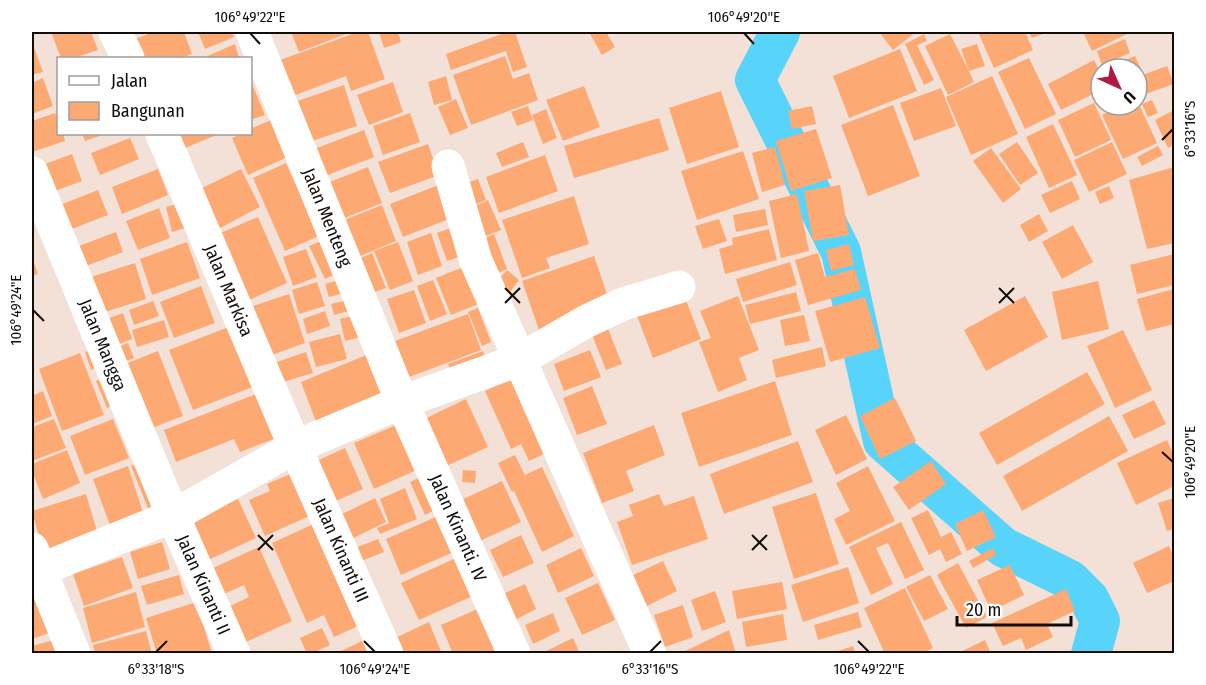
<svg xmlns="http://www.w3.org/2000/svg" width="1206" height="685" font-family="'Fira Sans Condensed',sans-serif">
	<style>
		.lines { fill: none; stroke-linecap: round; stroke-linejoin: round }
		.canal { stroke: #58d3f9; stroke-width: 40 }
		.building { fill: #fca973 }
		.minor { stroke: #fff; stroke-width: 33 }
		.ticks { fill: none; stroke: #120d09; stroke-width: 2 }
		.labels { text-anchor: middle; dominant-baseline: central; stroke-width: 4.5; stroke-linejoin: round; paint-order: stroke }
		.street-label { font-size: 18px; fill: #120d09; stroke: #fff }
		.neatline { fill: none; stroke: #120d09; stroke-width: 2 }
		.ticks-label { font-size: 15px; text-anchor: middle; fill: #120d09 }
	</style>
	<rect width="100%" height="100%" fill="#f3e1d7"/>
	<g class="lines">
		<path class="canal" d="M 780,32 L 755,80 L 841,252 L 883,441 L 1003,547 L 1070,580 L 1089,599 L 1100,621 L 1091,654"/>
	</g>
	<path class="building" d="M 51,32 L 91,32 L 98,50 L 74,58 L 61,58 Z
		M 154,32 L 184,32 L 192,54 L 182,58 L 139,58 L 132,40 Z
		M 198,32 L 232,32 L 234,37 L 205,49 Z
		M 291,32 L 351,32 L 299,52 Z
		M 358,32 L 368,32 L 385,79 L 351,91 L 346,76 L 293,96 L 280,60 Z
		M 379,32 L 398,32 L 401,42 L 384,48 Z
		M 507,32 L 515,32 L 527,67 L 513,72 L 506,51 L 451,70 L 446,54 Z
		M 594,32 L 606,32 L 615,47 L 602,55 L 590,34 Z
		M 879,32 L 916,32 L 893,50 Z
		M 978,32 L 1025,32 L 1033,50 L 994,68 Z
		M 1029,32 L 1048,32 L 1032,38 Z
		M 1083,32 L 1128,32 L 1129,33 L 1092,51 Z
		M 924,34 L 927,41 L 917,45 L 934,80 L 924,85 L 905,44 Z
		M 950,34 L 969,71 L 961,49 L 977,44 L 985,66 L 969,71 L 974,82 L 948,95 L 925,46 Z
		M 1125,39 L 1130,53 L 1102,65 L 1097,51 Z
		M 32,42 L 43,72 L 32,75 Z
		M 235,44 L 239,58 L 203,58 Z
		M 900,49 L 917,91 L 849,118 L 833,76 Z
		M 505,56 L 513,79 L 529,73 L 538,100 L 471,125 L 453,75 Z
		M 1135,56 L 1141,69 L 1137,71 L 1137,69 L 1108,69 L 1107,67 Z
		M 1029,58 L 1056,114 L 1025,129 L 998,72 Z
		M 1094,60 L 1101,74 L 1101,90 L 1061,110 L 1048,84 Z
		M 1167,66 L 1174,84 L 1137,97 L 1137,77 Z
		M 446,76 L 452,100 L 434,105 L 428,82 Z
		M 992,76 L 1018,134 L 971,155 L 946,97 Z
		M 43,78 L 53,106 L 32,114 L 32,83 Z
		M 393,82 L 403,112 L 369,125 L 357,95 Z
		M 344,85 L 357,126 L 300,145 L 286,105 Z
		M 253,86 L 265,115 L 250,120 L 250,87 Z
		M 584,86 L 600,127 L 563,141 L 546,100 Z
		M 941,88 L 956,126 L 914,141 L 900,103 Z
		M 721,91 L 739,147 L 687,164 L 669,108 Z
		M 456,99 L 468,128 L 450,135 L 438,107 Z
		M 1137,100 L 1157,143 L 1123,159 L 1102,115 L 1123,105 L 1137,105 Z
		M 1152,100 L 1158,113 L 1148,117 L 1142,104 Z
		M 1094,103 L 1111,140 L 1075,157 L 1058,120 Z
		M 893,105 L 920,176 L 868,196 L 841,125 Z
		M 528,106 L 533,120 L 517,126 L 511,112 Z
		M 812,106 L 816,124 L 792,129 L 788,111 Z
		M 546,109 L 557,138 L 543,144 L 532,115 Z
		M 1174,110 L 1174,145 L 1168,148 L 1155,120 Z
		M 55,113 L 58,121 L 58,134 L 63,134 L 65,141 L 32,152 L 32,121 Z
		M 410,113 L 420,142 L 383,155 L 373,126 Z
		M 276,118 L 292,155 L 248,175 L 232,138 L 241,134 L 250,134 L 250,129 Z
		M 659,118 L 669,150 L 574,178 L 564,146 Z
		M 1053,124 L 1077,175 L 1049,188 L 1026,137 Z
		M 816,129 L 832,178 L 791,191 L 776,141 Z
		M 364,130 L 374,157 L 320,178 L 309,151 Z
		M 82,134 L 105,134 L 85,141 Z
		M 173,134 L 219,134 L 180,150 Z
		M 130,138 L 139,159 L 100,175 L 91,153 Z
		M 523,142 L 529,157 L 502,167 L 496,153 Z
		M 1017,142 L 1038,173 L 1020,185 L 999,154 Z
		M 1112,142 L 1127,174 L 1089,192 L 1074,160 Z
		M 428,144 L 439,175 L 390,193 L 378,162 Z
		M 1158,146 L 1163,155 L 1142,166 L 1137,157 Z
		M 775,147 L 785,185 L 762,192 L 752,153 Z
		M 991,148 L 1021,189 L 1003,203 L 973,161 Z
		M 743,151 L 759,199 L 697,220 L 681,171 Z
		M 72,154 L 82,181 L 47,194 L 37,167 Z
		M 545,155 L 558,191 L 499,213 L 486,177 Z
		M 286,163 L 319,236 L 285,251 L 253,178 Z
		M 368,167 L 382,203 L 337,221 L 322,185 Z
		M 1174,167 L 1174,243 L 1147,249 L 1129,180 Z
		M 158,169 L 168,195 L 122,214 L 112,187 Z
		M 241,169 L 260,207 L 220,228 L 200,189 Z
		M 478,179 L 486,200 L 470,207 L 461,185 Z
		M 1072,181 L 1080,199 L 1050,213 L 1041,195 Z
		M 441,184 L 454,217 L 403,237 L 390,204 Z
		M 840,185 L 849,235 L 813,241 L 804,191 Z
		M 1109,186 L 1114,198 L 1100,204 L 1095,192 Z
		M 98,190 L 108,215 L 64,232 L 55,207 Z
		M 797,194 L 809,251 L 781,258 L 769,201 Z
		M 574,196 L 589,244 L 546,258 L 550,268 L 522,278 L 502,220 Z
		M 488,200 L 501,230 L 481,238 L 468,209 Z
		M 187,201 L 193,226 L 172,232 L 166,207 Z
		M 382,205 L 396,241 L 351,260 L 337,223 Z
		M 159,208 L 170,238 L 138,250 L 126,221 Z
		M 765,209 L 768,225 L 736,232 L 733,215 Z
		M 1039,214 L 1048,231 L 1029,242 L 1020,225 Z
		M 258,217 L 287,283 L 247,301 L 218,234 Z
		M 719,219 L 727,241 L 703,249 L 695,226 Z
		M 458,225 L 470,253 L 447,261 L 437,233 Z
		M 1073,225 L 1093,262 L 1062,279 L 1042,242 Z
		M 769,229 L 777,260 L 725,274 L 719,249 L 733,245 L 732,238 Z
		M 116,232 L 123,252 L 86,266 L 79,246 Z
		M 431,233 L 442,266 L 418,275 L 407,242 Z
		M 494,234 L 507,269 L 495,274 L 481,240 Z
		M 321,241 L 337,273 L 325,279 L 309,246 Z
		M 187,242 L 200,278 L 152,295 L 140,259 Z
		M 398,242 L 413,281 L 390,290 L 374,251 Z
		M 849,244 L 854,265 L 831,271 L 826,250 Z
		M 306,249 L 317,277 L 293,286 L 283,257 Z
		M 372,253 L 386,288 L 369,294 L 356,260 Z
		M 818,253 L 825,277 L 855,269 L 861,290 L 808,305 L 795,260 Z
		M 1174,254 L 1174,285 L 1137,294 L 1130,265 Z
		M 594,256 L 611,306 L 539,330 L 522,281 Z
		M 32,257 L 38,274 L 32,276 Z
		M 790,262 L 797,285 L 743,302 L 736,279 Z
		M 135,263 L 146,299 L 102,313 L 91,277 Z
		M 471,264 L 486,301 L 451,315 L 436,278 Z
		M 507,270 L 519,280 L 506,297 L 493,286 Z
		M 339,280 L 343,293 L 329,297 L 325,284 Z
		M 433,280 L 447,314 L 430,321 L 417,286 Z
		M 1098,281 L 1109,329 L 1062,340 L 1052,292 Z
		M 317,282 L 325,306 L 299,314 L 292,290 Z
		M 201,286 L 215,323 L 174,338 L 160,302 Z
		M 1174,289 L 1174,324 L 1146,331 L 1137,299 Z
		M 414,290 L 426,323 L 399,333 L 387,299 Z
		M 682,290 L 701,339 L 653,358 L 634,308 Z
		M 796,292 L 801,311 L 750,324 L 745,305 Z
		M 289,294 L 305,343 L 269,356 L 253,306 Z
		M 738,296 L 759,350 L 739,358 L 747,380 L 718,392 L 699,342 L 711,338 L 700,311 Z
		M 1025,296 L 1048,337 L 986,371 L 964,330 Z
		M 865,297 L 880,348 L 830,362 L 815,311 Z
		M 349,300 L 352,310 L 334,315 L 331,304 Z
		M 153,301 L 159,316 L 134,325 L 129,310 Z
		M 478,308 L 491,342 L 482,346 L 468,312 Z
		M 325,311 L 330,326 L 307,334 L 303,319 Z
		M 123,313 L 132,339 L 114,346 L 104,320 Z
		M 468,314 L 481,350 L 409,377 L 395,341 Z
		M 356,315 L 361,337 L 345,341 L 340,319 Z
		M 804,315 L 810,341 L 785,346 L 780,320 Z
		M 164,320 L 169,337 L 137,347 L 132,330 Z
		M 605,321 L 622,364 L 606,370 L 589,327 Z
		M 234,325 L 258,385 L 193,410 L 169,350 Z
		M 1123,330 L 1152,390 L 1115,408 L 1087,346 Z
		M 340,334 L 347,359 L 316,367 L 309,342 Z
		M 128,343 L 134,358 L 121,363 L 115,348 Z
		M 822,347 L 826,366 L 776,378 L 772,360 Z
		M 91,350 L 97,367 L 91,370 L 85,352 Z
		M 590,350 L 601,377 L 564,391 L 554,364 Z
		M 158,351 L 183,416 L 139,433 L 115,368 Z
		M 483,351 L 486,361 L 452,374 L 448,364 Z
		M 306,352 L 313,373 L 283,382 L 277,362 Z
		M 80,353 L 104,415 L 62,431 L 39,369 Z
		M 371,353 L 389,398 L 318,427 L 301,382 Z
		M 1087,372 L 1105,404 L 997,465 L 979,433 Z
		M 517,376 L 551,451 L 529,461 L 521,444 L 511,449 L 485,391 Z
		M 107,377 L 117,403 L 107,408 L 96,381 Z
		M 775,381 L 792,435 L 699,467 L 681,413 Z
		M 592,386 L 607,424 L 577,435 L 563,398 Z
		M 43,391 L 52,416 L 32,424 L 32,396 Z
		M 261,392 L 279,437 L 240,452 L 234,439 L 176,462 L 164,430 Z
		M 895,398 L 916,441 L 880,459 L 860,416 Z
		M 466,399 L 488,447 L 442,468 L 420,421 Z
		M 1154,400 L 1166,424 L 1134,439 L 1122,415 Z
		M 846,415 L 867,459 L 836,475 L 815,430 Z
		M 1109,416 L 1128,451 L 1022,511 L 1003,476 Z
		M 54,419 L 66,448 L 32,461 L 32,427 Z
		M 113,419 L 129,458 L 85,475 L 70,436 Z
		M 401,423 L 421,468 L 374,489 L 354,443 Z
		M 654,425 L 665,455 L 626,471 L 634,491 L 602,503 L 583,453 Z
		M 1167,440 L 1174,456 L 1174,486 L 1136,505 L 1117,463 Z
		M 798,441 L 813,482 L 724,514 L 710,474 Z
		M 345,448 L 363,489 L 329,504 L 310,464 Z
		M 67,450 L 80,483 L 43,499 L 32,471 L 32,464 Z
		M 515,455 L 525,475 L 542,467 L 574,536 L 542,552 L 514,491 L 512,492 L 498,463 Z
		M 145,460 L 167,512 L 152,518 L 131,466 Z
		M 931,461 L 946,484 L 909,510 L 893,487 Z
		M 128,466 L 144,516 L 111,528 L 93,479 Z
		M 868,466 L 895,521 L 846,545 L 834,519 L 850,511 L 836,483 Z
		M 463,470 L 476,471 L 475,483 L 462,482 Z
		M 297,471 L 316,513 L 265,536 L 249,500 L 270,491 L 267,484 Z
		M 429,473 L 443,506 L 425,515 L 410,482 Z
		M 502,481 L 521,522 L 480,541 L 461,500 Z
		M 405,488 L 417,519 L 380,534 L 377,528 L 389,523 L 380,499 Z
		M 816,493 L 839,564 L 794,579 L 772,507 Z
		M 86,494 L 100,541 L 45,558 L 32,511 Z
		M 659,494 L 664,506 L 694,496 L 708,539 L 632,565 L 617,522 L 633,516 L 629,505 Z
		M 375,498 L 386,522 L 347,541 L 336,517 Z
		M 1174,498 L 1174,529 L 1167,531 L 1158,503 Z
		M 238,499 L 256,538 L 206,561 L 188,522 Z
		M 928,510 L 941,537 L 951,532 L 962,554 L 946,562 L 940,549 L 929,555 L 911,518 Z
		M 983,510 L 996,537 L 967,551 L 955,524 Z
		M 440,515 L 456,551 L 401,575 L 386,539 Z
		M 318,522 L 365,623 L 334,637 L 324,615 L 307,623 L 272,543 Z
		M 901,522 L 924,570 L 905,579 L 888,543 L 876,548 L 893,584 L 871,595 L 849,547 Z
		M 521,535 L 534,563 L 503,577 L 490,550 Z
		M 378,539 L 384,552 L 356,563 L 350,550 Z
		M 162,542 L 170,569 L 138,579 L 130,552 Z
		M 1169,546 L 1174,558 L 1174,581 L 1147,593 L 1133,563 Z
		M 259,547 L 292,621 L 246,642 L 230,606 L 249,597 L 244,585 L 224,594 L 213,568 Z
		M 581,548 L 594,576 L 558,593 L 546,565 Z
		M 993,548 L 996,555 L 973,568 L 969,561 Z
		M 122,557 L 133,588 L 84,606 L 73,574 Z
		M 458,557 L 475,595 L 419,620 L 401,583 Z
		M 663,561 L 677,591 L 647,606 L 633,575 Z
		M 958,563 L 987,617 L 966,628 L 937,575 Z
		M 1010,565 L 1024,595 L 991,611 L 977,580 Z
		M 848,567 L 859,603 L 803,622 L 791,585 Z
		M 179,575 L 184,594 L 147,605 L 141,586 Z
		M 930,575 L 948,609 L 924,621 L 906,587 Z
		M 782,582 L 787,609 L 737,619 L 732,591 Z
		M 598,583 L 615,620 L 582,635 L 565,598 Z
		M 525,584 L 536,609 L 515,620 L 503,594 Z
		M 905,588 L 933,648 L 922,654 L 885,654 L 864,608 Z
		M 1066,589 L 1075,611 L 1047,624 L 1053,637 L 1026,650 L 1021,638 L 1003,646 L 992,623 Z
		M 715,591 L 726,622 L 702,631 L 691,600 Z
		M 38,592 L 52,632 L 32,639 L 32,594 Z
		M 136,592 L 145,627 L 92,643 L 83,608 Z
		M 197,602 L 212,654 L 157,654 L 146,618 Z
		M 683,605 L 693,637 L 665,647 L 654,615 Z
		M 482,607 L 503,654 L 453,654 L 441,625 Z
		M 858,612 L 862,627 L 818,640 L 814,625 Z
		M 553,613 L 560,631 L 533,644 L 525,625 Z
		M 783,614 L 787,640 L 746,647 L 742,622 Z
		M 429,622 L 442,654 L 399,654 L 393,639 Z
		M 322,628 L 330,645 L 311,654 L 307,654 L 300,638 Z
		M 729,630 L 736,654 L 679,654 Z
		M 146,631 L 152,654 L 95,654 L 93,645 Z
		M 573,638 L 580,654 L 540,654 Z
		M 54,640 L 58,654 L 32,654 L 32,646 Z
		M 985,640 L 991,654 L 956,654 Z
		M 362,641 L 368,654 L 335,654 Z
		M 853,646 L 855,654 L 832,654 L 832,653 Z"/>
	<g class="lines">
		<g class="minor">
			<path d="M 115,32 L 128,58"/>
			<path id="s1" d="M 252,32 L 402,402 L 514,654"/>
			<path id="s2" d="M 162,134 L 295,447 L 387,654"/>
			<path d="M 448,166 L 476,261 L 650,654"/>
			<path id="s3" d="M 32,173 L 173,516 L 234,654"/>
			<path d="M 32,549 L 74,654"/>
			<path d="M 32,573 L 173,516 L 295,447 L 402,402 L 519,360 L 585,322 L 623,304 L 679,287"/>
		</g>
	</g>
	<path class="ticks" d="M 250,33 L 260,44M 744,33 L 754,44M 1162,140 L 1173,129M 505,288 L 520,303M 999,288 L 1014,303M 505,303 L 520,288M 999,303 L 1014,288M 33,310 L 44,321M 1162,452 L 1173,462M 258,535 L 273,550M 752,535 L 767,550M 258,550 L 273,535M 752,550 L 767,535M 364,641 L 375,652M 858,641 L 869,652M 156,652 L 167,641M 650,652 L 661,641"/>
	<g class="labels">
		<g class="street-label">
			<text stroke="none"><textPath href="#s1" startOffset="200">Jalan Menteng</textPath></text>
			<text stroke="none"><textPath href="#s2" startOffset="170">Jalan Markisa</textPath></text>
			<text stroke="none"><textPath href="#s3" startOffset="186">Jalan Mangga</textPath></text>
			<text stroke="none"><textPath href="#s1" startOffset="537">Jalan Kinanti. IV</textPath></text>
			<text stroke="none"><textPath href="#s2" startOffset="453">Jalan Kinanti III</textPath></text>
			<text stroke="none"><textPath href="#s3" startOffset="446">Jalan Kinanti II</textPath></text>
		</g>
	</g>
	<rect width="1206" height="685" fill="none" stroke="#ffffff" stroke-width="66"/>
	<rect x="57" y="57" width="195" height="78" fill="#ffffff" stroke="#a09e9d" stroke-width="1.5"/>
	<rect x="69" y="76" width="30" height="9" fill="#ffffff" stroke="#a09e9d" stroke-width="1.5"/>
	<text x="111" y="87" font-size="18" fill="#120d09">Jalan</text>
	<rect x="69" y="102" width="30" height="18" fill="#fca973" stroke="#a09e9d" stroke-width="1.5"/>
	<text x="111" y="117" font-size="18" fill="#120d09">Bangunan</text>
	<g transform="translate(1119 87) rotate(135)"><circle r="28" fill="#ffffff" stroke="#a09e9d" stroke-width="1.5"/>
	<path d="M0-4.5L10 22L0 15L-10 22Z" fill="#af1b40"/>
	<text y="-9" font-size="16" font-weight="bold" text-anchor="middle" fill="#120d09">U</text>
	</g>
	<path d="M957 616v9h114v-9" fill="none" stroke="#120d09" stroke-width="3"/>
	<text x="966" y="616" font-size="18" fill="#120d09" stroke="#ffffff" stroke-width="4.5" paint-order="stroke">20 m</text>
	<rect x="33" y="33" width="1140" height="619" class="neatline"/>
	<g class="ticks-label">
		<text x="250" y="22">106°49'22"E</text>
		<text x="744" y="22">106°49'20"E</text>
		<text transform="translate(1190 129) rotate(-90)" y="5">6°33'16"S</text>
		<text transform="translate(16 310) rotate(-90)" y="5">106°49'24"E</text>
		<text transform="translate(1190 462) rotate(-90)" y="5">106°49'20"E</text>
		<text x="156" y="674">6°33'18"S</text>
		<text x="375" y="674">106°49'24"E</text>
		<text x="650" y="674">6°33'16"S</text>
		<text x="869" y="674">106°49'22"E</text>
	</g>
</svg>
